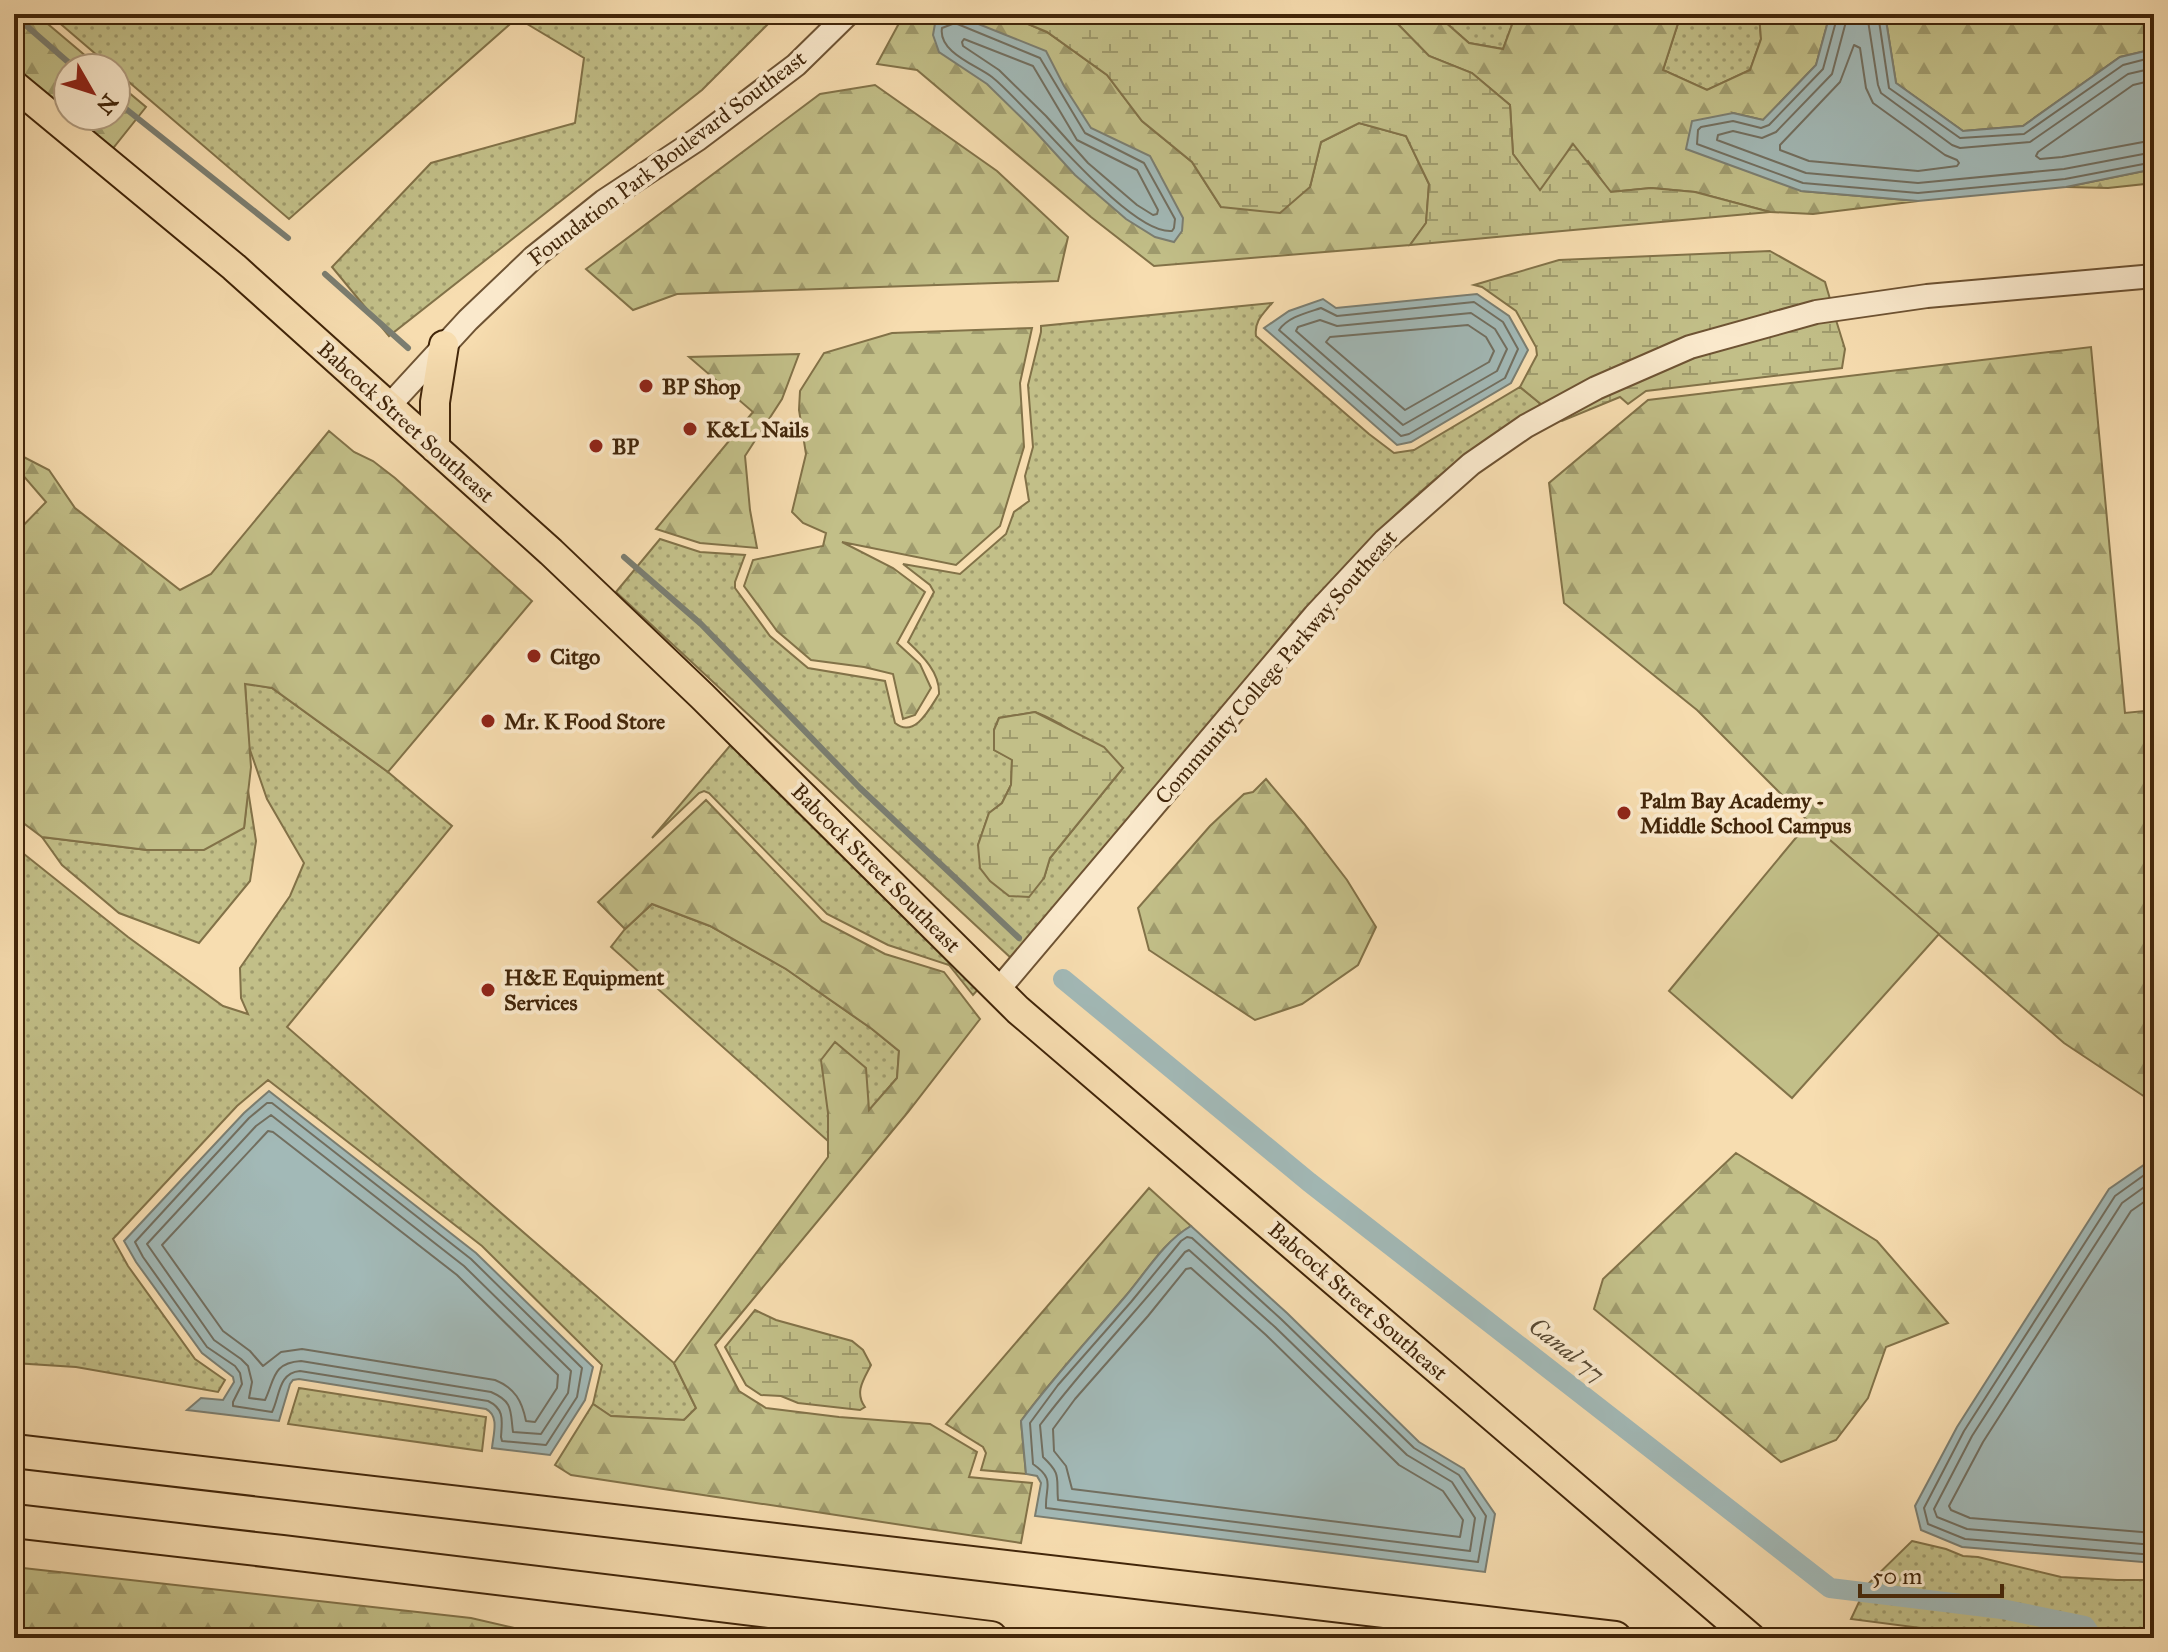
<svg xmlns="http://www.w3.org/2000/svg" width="2168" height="1652" font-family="'IM FELL Great Primer',serif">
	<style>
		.grass { fill: url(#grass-dots); stroke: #827248; stroke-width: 2; fill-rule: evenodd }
		.forest { fill: url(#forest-firs); stroke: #827248; stroke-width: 2 }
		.wetland { fill: url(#wetland-marsh); stroke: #827248; stroke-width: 2 }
		.green { fill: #c2bf88; stroke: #827248; stroke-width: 2 }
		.water { fill: #a2b9b7; stroke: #7b7e71; stroke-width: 2 }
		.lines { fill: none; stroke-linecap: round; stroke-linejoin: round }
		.shore { stroke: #726f60; stroke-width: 2 }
		.stream { stroke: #7b7e71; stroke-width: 6 }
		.canal { stroke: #a2b9b7; stroke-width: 20 }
		.minor-casing { stroke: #6e5333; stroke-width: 26 }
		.major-casing { stroke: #412509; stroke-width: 32 }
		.highway-casing { stroke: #412509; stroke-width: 36 }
		.minor { stroke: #fae9cc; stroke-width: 22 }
		.major { stroke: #f7ddb0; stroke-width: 28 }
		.highway { stroke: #f7ddb0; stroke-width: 32 }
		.poi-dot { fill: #8f2418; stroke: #fae9cc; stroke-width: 3 }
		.labels { text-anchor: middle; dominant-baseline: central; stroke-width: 8; stroke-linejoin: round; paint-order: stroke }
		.street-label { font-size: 22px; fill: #412509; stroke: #fae9cc }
		.poi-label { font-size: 22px; font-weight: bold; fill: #412509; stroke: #fae9cc; text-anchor: start }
		.water-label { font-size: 24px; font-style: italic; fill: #594a34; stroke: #fae9cc }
	</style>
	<defs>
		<pattern id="grass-dots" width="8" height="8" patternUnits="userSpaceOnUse" patternTransform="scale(2)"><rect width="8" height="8" fill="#c2bf88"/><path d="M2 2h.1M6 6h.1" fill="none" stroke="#9f9b6d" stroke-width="1.8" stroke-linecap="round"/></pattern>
		<pattern id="forest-firs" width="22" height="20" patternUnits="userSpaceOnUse" patternTransform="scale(2)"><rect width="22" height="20" fill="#c2bf88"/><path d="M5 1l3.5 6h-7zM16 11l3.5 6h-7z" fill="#9f9b6d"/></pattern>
		<pattern id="wetland-marsh" width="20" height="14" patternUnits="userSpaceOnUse" patternTransform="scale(2)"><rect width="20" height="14" fill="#c2bf88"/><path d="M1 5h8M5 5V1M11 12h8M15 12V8" fill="none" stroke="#9f9b6d"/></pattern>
	</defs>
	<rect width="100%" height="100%" fill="#f7ddb0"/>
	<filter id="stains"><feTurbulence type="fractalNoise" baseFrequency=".0025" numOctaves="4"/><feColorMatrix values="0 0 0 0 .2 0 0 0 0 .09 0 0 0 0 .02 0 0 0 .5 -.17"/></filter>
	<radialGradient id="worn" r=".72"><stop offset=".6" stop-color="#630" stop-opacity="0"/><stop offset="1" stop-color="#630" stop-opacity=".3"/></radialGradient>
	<path class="grass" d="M 49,14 L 778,14 L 702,90 L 389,336 L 332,267 L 431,163 L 575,123 L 584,58 L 517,18 L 289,219 L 116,71 L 116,68 L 112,68 Z
		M 1436,14 L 1516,14 L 1503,49 L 1469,43 Z
		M 1681,14 L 1759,14 L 1761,39 L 1750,70 L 1707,90 L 1663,70 Z
		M 1272,303 C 1263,314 1254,321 1256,336 L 1369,434 L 1394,453 L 1414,450 L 1520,387 L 1542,405 C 1415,474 1322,590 1230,699 C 1157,785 1084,872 1011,958 L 616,592 L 660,539 L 700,552 L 745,555 L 735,582 L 735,588 L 770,636 L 808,668 L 885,681 L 895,723 C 915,739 930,708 939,694 C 940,673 923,656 908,642 L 934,592 L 930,585 L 903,564 L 960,574 L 1006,534 L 1014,512 L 1029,501 L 1025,476 L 1033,447 L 1028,385 L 1041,332 L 1041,326 ZM 1035,712 C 1067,724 1095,748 1123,768 L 1050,858 L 1044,878 L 978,845 L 989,813 L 1002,803 L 1011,785 L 1012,759 L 994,750 L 994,730 L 999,718 Z
		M 245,683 L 272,688 L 388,772 L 452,826 L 287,1027 L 674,1363 L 696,1408 L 684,1420 L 610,1416 L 593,1404 L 602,1365 L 482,1246 L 268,1080 L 237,1106 L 113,1239 L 128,1266 L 195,1359 L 225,1380 L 218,1392 L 76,1367 L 14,1363 L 14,846 L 128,937 L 223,1006 L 248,1014 L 241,998 L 240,968 L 290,896 L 304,863 L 267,799 L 249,747 Z
		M 734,741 L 981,986 L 973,995 L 949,965 L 888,945 L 827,914 L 709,793 L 704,791 L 699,793 L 652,838 Z
		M 248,790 L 256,841 L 250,881 L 199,943 L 119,913 L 62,865 L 42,837 L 147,850 L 244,828 Z
		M 652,904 L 710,926 L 786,969 L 872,1029 L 899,1051 L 897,1078 L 869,1111 L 828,1113 L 828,1141 L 611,947 L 625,929 Z
		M 299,1388 L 486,1417 L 482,1451 L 288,1424 Z
		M 1912,1541 L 1946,1549 L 1963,1556 L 1978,1557 L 2061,1577 L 2117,1580 L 2154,1580 L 2154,1638 L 1998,1638 L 1851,1619 L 1867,1585 Z"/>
	<path class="forest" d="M 14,14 L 36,14 L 100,68 L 68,68 L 68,116 L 116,116 L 116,82 L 146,107 L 110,152 L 14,73 Z
		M 904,14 L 1004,14 L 1047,32 L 1107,75 L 1142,121 L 1192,162 L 1221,207 L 1310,187 L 1321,142 L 1359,123 L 1406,136 L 1429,184 L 1426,223 L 1410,245 L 1154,266 L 1091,217 L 917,70 L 877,64 Z
		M 1388,14 L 1436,14 L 1469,43 L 1503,49 L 1516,14 L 1681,14 L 1663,70 L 1707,90 L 1750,70 L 1761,39 L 1759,14 L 1830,14 L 1816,65 L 1763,120 L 1733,113 L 1801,191 L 1918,201 L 1813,214 L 1770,212 L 1695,192 L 1651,188 L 1610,192 L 1588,161 L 1540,191 L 1513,154 L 1510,105 L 1472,73 L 1429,56 Z
		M 1885,14 L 2154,14 L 2154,49 L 2120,57 L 2023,126 L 1963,131 L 1896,83 Z
		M 875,85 L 997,171 L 1068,237 L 1058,281 L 677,294 L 633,310 L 586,269 L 820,94 Z
		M 2154,169 L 2154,183 L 2108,188 L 2066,187 Z
		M 1032,328 L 1020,383 L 1024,447 L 1000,526 L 956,565 L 842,542 L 893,568 L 925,592 L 897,643 L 920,664 L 931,688 L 915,715 L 903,719 L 893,674 L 864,667 L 811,660 L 777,631 L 744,586 L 753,560 L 823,546 L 826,533 L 803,523 L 792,512 L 806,454 L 799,410 L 800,391 L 824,353 L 892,333 Z
		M 2091,347 L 2125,713 L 2154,710 L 2154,1103 L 2064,1043 L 1809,822 L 1697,710 L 1564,603 L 1549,483 L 1648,400 Z
		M 799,354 L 782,399 L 745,456 L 750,510 L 757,548 L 700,543 L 656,529 L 753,412 L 689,357 Z
		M 329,431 L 354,452 L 373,461 L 395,478 L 532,601 L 388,772 L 272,688 L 245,684 L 251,767 L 244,828 L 204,850 L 147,850 L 42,837 L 14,816 L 14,535 L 46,502 L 14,465 L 14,452 L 49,470 L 75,508 L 180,590 L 211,574 Z
		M 1266,779 L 1304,824 L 1347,880 L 1376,927 L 1358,965 L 1302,1004 L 1255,1020 L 1149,950 L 1138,908 L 1210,826 L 1244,794 L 1253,792 Z
		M 706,800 L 822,921 L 885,954 L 944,972 L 980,1019 L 908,1112 L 715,1345 L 739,1391 L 766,1408 L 839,1417 L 930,1424 L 977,1452 L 969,1477 L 1032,1483 L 1021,1543 L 571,1475 L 555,1465 L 593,1404 L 611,1416 L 684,1420 L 696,1408 L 674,1363 L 828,1157 L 828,1113 L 821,1060 L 835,1042 L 866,1068 L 869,1110 L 897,1078 L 899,1051 L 872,1029 L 786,969 L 710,926 L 652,904 L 625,929 L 598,902 Z
		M 1736,1153 L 1877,1241 L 1948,1323 L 1886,1347 L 1868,1398 L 1836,1440 L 1781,1462 L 1594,1309 L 1603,1279 Z
		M 1149,1188 L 1191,1226 C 1163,1242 1145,1274 1124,1298 C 1089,1339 1053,1377 1021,1421 L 1026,1474 L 981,1470 L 986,1453 L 983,1447 L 946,1424 Z
		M 14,1567 L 471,1618 L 558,1638 L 14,1638 Z"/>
	<path class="wetland" d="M 1004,14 L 1388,14 L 1429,56 L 1472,73 L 1510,105 L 1513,154 L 1540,190 L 1573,144 L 1611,192 L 1651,188 L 1695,192 L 1770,212 L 1410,245 L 1426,223 L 1429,184 L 1406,136 L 1359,123 L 1321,142 L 1310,187 L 1280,213 L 1221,207 L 1192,162 L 1142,121 L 1107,75 L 1047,32 Z
		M 1770,251 L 1825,282 L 1830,299 L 1542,405 L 1520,387 L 1537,355 L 1536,347 L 1516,311 L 1482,287 L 1474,285 L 1559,260 Z
		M 1836,320 L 1845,349 L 1842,368 L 1646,391 L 1628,404 L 1620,397 L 1562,421 L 1560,420 L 1602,397 L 1694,357 L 1820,322 Z
		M 1035,712 L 1104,747 L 1123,768 L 1050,858 L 1044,878 L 1029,897 L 1009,896 L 990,881 L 980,868 L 978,845 L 989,813 L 1002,803 L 1011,785 L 1012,760 L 994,750 L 994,730 L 999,718 Z
		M 755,1310 L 776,1320 L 852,1341 L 863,1350 L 871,1365 C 864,1379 854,1392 865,1407 L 860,1410 L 798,1403 L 781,1396 L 761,1395 L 746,1385 L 725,1347 Z"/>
	<path class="green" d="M 1809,822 L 1939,934 L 1792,1098 L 1669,991 Z"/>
	<path class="water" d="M 1830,14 L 1885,14 L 1896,83 L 1963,131 L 2023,126 L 2120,57 L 2154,49 L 2154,169 L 2066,187 L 1918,201 L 1801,191 L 1686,149 L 1692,121 L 1733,113 L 1763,120 L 1816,65 Z
		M 961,17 L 1046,51 L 1064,86 L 1091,128 L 1150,156 L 1183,218 L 1182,231 L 1174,242 L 1155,237 L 1126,219 L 1075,175 L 1033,129 L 987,84 L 939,52 L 933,35 L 936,18 Z
		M 1477,294 L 1509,316 L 1528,350 L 1511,383 L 1411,442 L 1397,445 L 1264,328 L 1289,311 L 1323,299 L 1336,308 Z
		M 269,1091 L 476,1253 L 593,1367 L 585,1400 L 550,1455 L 492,1448 C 493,1435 500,1416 486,1409 L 299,1379 L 293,1380 L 290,1384 L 279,1421 L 187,1410 L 201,1398 L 223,1400 L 234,1382 L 233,1377 L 202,1353 L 136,1262 L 124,1241 L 244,1113 Z
		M 2154,1158 L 2154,1563 L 1962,1547 L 1921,1530 L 1915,1506 L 1957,1427 L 2109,1189 Z
		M 1191,1226 L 1287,1313 L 1419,1442 L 1464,1469 L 1495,1514 L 1485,1572 L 1035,1516 L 1041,1483 L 1037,1476 L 1026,1474 L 1021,1421 C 1053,1378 1089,1339 1124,1298 C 1145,1274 1163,1242 1191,1226 Z"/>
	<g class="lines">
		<path class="shore" d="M 1838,14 L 1823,69 L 1769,125 L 1761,128 L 1733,121 L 1701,127 L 1698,130 L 1697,144 L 1803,183 L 1918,193 L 2065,179 L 2154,162
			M 1848,14 L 1832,74 L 1776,132 L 1762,138 L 1733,131 L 1718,135 L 1717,140 L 1806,173 L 1918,183 L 2064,169 L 2154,152
			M 1867,14 L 1878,85 L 1881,93 L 1952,145 L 1960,148 L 2030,142 L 2128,74 L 2154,68
			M 1878,14 L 1889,88 L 1960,138 L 2024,134 L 2123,65 L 2154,57
			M 955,23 L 1040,58 L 1085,133 L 1144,163 L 1175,219 L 1174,228 L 1172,231 C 1128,235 1029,106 992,77 C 976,65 938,52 942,28 Z
			M 964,39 L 1033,66 L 1077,140 L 1137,170 L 1158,210 L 1157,214 L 1153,215 L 1137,205 L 1088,163 L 1046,116 L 999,70 L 963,46 L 962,42 Z
			M 1854,45 L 1860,48 L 1866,88 L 1873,103 L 1945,155 L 1957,160 L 1959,163 L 1957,166 L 1918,171 L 1809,161 L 1780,150 L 1780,145 L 1840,82 Z
			M 2154,80 L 2133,85 L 2038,152 L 2036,156 L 2040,159 L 2062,157 L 2154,140
			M 1474,302 L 1503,322 L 1518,349 L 1505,378 L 1409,434 L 1401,436 L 1279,330 C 1288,317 1306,313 1321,308 L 1337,316 Z
			M 1471,313 L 1495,329 L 1507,349 L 1497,371 L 1403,425 L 1296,331 L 1298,327 L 1320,320 L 1337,326 Z
			M 1468,325 L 1486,337 L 1494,351 L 1489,362 L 1405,410 L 1326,342 L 1330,337 Z
			M 267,1103 L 272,1103 L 471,1259 L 582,1368 L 577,1397 L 546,1445 L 502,1441 L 501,1437 C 502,1421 505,1409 488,1401 L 300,1371 C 278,1373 280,1396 272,1412 L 233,1406 L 233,1402 L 242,1384 L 240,1373 L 235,1366 L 207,1347 L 143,1257 L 135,1242 L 249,1118 Z
			M 271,1115 L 464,1266 L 571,1371 L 568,1393 L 541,1434 L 513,1432 C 510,1411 514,1402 491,1392 L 301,1361 C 272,1363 275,1379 265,1400 L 249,1398 L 252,1382 L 248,1366 L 241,1359 L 214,1340 L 147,1244 L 256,1126 Z
			M 268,1131 L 273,1132 L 457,1275 L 558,1375 L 557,1388 L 535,1422 L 526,1421 C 522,1401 515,1388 495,1380 L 302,1349 L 281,1352 L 263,1366 L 250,1351 L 223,1331 L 162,1245 Z
			M 2154,1168 L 2115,1196 L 1964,1431 L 1924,1508 L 1928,1524 L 1965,1539 L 2154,1555
			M 2154,1180 L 2122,1203 L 1972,1436 L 1934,1509 L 1937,1517 L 1967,1529 L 2154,1545
			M 2154,1195 L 2131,1211 L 1983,1442 L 1949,1506 L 1951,1510 L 1970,1518 L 2154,1533
			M 1187,1237 L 1192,1238 L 1281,1319 L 1414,1448 L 1459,1475 L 1486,1516 L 1478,1562 L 1046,1508 C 1045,1486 1056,1480 1033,1464 L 1030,1423 L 1058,1385 L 1131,1302 L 1181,1241 Z
			M 1189,1250 L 1275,1327 L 1407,1455 L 1452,1482 L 1475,1518 L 1470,1551 L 1058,1500 C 1056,1477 1062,1475 1043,1457 L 1040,1425 C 1085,1365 1138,1310 1185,1252 Z
			M 1191,1268 L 1266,1335 L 1399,1465 L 1443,1491 L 1463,1520 L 1460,1537 L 1072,1489 L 1066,1466 L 1054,1451 L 1053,1429 L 1075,1399 L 1148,1316 L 1186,1269 Z"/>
		<path class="stream" d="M 14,15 L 75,68
			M 116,101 L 288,238
			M 325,274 L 408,348
			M 624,557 L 701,624 L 860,788 L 1019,938"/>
		<path class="canal" d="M 1063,979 L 1309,1182 L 1830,1588 L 2002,1609 L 2085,1626 L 2093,1638"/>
		<defs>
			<path id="minor" d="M 388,407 L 468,320 L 534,257 L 604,201 L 698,139 L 796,65 L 848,14
				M 999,989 L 1315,615 L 1384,541 L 1471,464 L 1526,426 L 1596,388 L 1690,347 L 1816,312 L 1927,296 L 2154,276"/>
			<path id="major" d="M 14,85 L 234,267 L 551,552 L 702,696 L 1018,1010 L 1751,1638
				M 435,448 L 435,402 L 444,345"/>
			<path id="highway" d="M 14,1451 L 1615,1638
				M 14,1521 L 282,1552 L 991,1638"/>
		</defs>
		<use href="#minor" class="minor-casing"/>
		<use href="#major" class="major-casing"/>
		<use href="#highway" class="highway-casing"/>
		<use href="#minor" class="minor"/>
		<use href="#major" class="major"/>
		<use href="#highway" class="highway"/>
	</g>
	<g class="poi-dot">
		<circle cx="646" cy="386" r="8"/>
		<circle cx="690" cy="429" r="8"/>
		<circle cx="596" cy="446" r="8"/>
		<circle cx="534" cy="656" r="8"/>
		<circle cx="488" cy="721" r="8"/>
		<circle cx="1624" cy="813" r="8"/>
		<circle cx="488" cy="990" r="8"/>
	</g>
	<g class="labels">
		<g class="street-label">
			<text transform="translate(667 158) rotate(-37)">Foundation Park Boulevard Southeast</text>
			<text transform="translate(406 422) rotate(42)">Babcock Street Southeast</text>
			<text transform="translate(1276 667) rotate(-49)">Community College Parkway Southeast</text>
			<text transform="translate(876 868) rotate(45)">Babcock Street Southeast</text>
			<text transform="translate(1358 1301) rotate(41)">Babcock Street Southeast</text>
		</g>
		<g class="poi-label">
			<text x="662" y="386">BP Shop</text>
			<text x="706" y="429">K&amp;L Nails</text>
			<text x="612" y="446">BP</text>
			<text x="550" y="656">Citgo</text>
			<text x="504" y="721">Mr. K Food Store</text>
			<text x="1640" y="800">Palm Bay Academy -<tspan x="1640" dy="25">Middle School Campus</tspan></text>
			<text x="504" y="977">H&amp;E Equipment<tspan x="504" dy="25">Services</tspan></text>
		</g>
		<g class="water-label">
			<text transform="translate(1567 1350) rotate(38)">Canal 77</text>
		</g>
	</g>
	<rect width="2168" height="1652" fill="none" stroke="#f7ddb0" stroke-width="48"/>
	<rect x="16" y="16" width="2136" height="1620" fill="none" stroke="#412509" stroke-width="4"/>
	<rect x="24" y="24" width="2120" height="1604" fill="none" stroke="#412509" stroke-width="2"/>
	<g transform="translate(92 92) rotate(129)"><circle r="38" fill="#fae9cc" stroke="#b09b7e" stroke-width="2"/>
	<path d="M0-6L14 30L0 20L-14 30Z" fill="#8f2418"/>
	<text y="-12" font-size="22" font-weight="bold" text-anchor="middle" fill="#412509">N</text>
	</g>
	<path d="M1860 1584v12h142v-12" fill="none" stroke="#412509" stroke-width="4"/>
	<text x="1872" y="1584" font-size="24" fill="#412509" stroke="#fae9cc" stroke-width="6" paint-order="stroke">50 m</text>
	<rect width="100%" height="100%" filter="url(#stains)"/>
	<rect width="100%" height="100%" fill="url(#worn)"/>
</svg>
